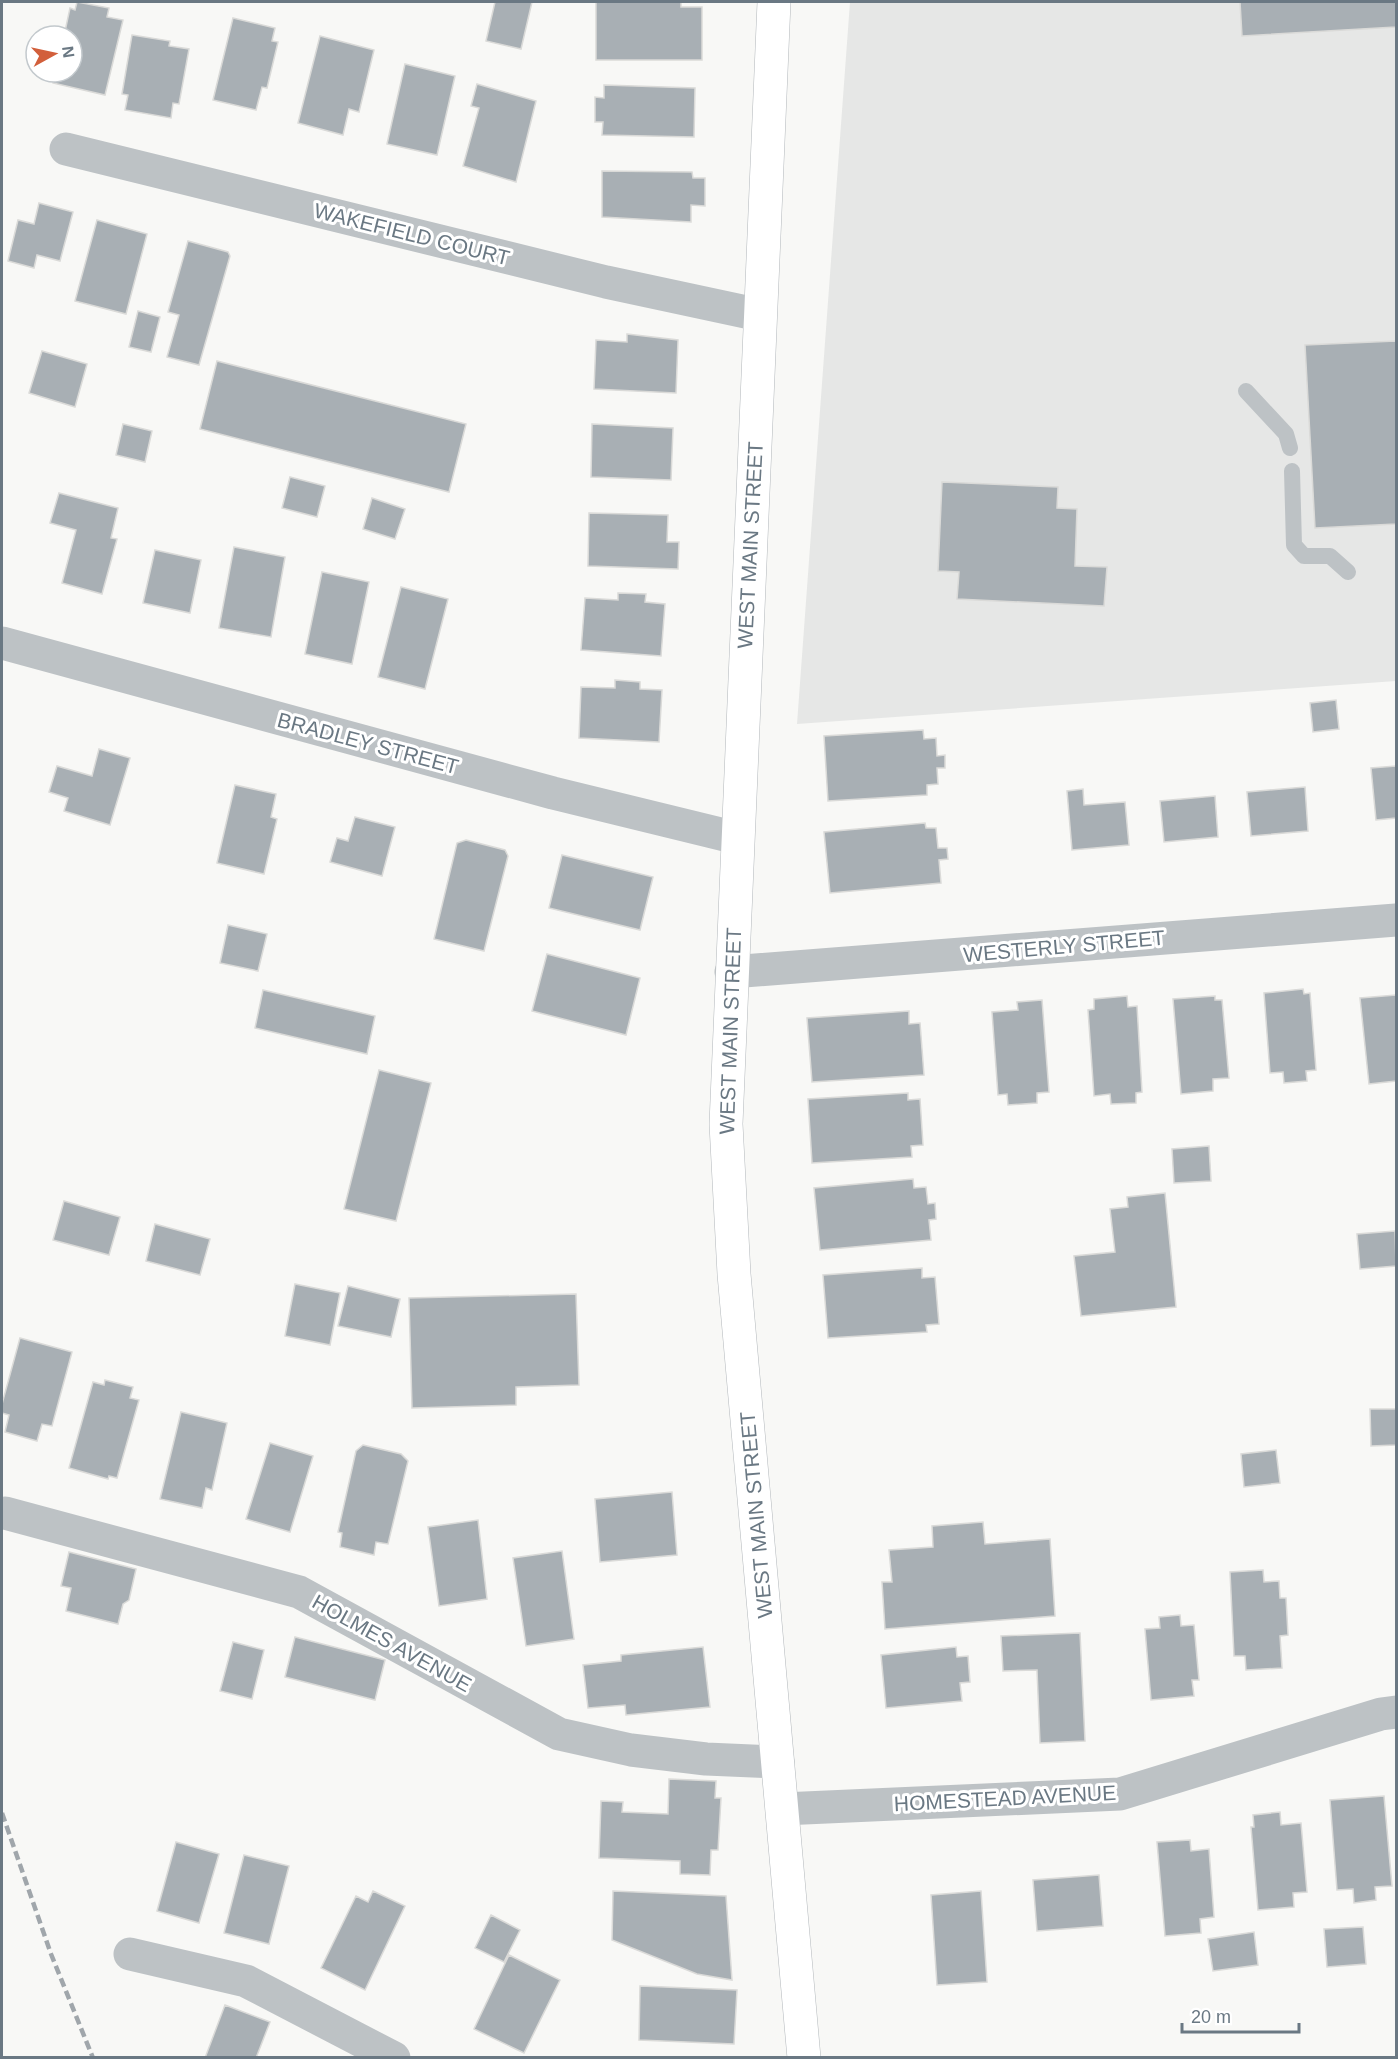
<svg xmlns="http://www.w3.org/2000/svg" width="1398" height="2059" font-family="Helvetica,sans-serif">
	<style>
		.built { fill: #e6e7e6 }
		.building { fill: #a8afb4; stroke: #dadad8; stroke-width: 1.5 }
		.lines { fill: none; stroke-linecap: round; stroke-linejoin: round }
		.secondary-casing { stroke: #b2b7bb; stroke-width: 34 }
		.lane { stroke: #bdc2c5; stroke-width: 16 }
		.street { stroke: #bdc2c5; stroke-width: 33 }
		.secondary { stroke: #fff; stroke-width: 33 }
		.rail { stroke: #a0a6ab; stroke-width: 4.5; stroke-dasharray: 9 4.5; stroke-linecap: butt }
		.labels { text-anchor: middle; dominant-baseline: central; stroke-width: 6; stroke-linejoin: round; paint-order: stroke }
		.street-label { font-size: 21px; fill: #6a7883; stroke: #fff }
	</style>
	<rect width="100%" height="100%" fill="#f8f8f6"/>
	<path class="built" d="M 850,2 L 1396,2 L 1396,681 L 797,724 Z"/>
	<path class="building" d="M 77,2 L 109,8 L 107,17 L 123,20 L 105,95 L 53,83 L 56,72 L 72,72 L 72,36 L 64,36 L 70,8 L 75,10 Z
		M 495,2 L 532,2 L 521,49 L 486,41 Z
		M 596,2 L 681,2 L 681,7 L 702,7 L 702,60 L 596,60 Z
		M 1240,2 L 1396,2 L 1396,27 L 1242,36 Z
		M 233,18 L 275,28 L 272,41 L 278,42 L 267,88 L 262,87 L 256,110 L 213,100 Z
		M 132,35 L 170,41 L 169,46 L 189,49 L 179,104 L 173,103 L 171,118 L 125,110 L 128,95 L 122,94 Z
		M 320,36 L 374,50 L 359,112 L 349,109 L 343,135 L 298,123 Z
		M 405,64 L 455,76 L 437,155 L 387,144 Z
		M 477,84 L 536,101 L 516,182 L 463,166 L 479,108 L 471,106 Z
		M 604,85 L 695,88 L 694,137 L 602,135 L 603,122 L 595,122 L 595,97 L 604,98 Z
		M 602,171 L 692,172 L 693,178 L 705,178 L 705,206 L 691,205 L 691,222 L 602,217 Z
		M 39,203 L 73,212 L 60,261 L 37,255 L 34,268 L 8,261 L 18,220 L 34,224 Z
		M 97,220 L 147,234 L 126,314 L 75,301 Z
		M 188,241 L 228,252 L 230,256 L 199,365 L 167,357 L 179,315 L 168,312 Z
		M 138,311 L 160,317 L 151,352 L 129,347 Z
		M 627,334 L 678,340 L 676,393 L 594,389 L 596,340 L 627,342 Z
		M 1396,341 L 1396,524 L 1315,528 L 1305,345 Z
		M 42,351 L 87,364 L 75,407 L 29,393 Z
		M 217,361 L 466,424 L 449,492 L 200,429 Z
		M 123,424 L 152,431 L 145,462 L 116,455 Z
		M 592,424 L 673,428 L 671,480 L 591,477 Z
		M 290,477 L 325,486 L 317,517 L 282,508 Z
		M 942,482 L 1058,487 L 1057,508 L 1077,509 L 1075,566 L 1107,567 L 1104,606 L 957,599 L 959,572 L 938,571 Z
		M 59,493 L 118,508 L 111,538 L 117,539 L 102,594 L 62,583 L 76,530 L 50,523 Z
		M 372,498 L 405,509 L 395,539 L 363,529 Z
		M 589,513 L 668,515 L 667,542 L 679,542 L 678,569 L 588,566 Z
		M 234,547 L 285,557 L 271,637 L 219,628 Z
		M 155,550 L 201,560 L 190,613 L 143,603 Z
		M 322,572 L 369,582 L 352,664 L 305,654 Z
		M 401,587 L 448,599 L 425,689 L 378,677 Z
		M 618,593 L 646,594 L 645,602 L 665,604 L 661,656 L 581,650 L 585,598 L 618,600 Z
		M 615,680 L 640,682 L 640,689 L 662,690 L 659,742 L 579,738 L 581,687 L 615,688 Z
		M 1336,700 L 1339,729 L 1313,732 L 1310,703 Z
		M 923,730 L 924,739 L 936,738 L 937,756 L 945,755 L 945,768 L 937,768 L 938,784 L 927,785 L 927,795 L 828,801 L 824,736 Z
		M 99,749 L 130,758 L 110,825 L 64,811 L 68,798 L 49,792 L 57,766 L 92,776 Z
		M 1396,766 L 1396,818 L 1376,820 L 1371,768 Z
		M 235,785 L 276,794 L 271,817 L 277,819 L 264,874 L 217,863 Z
		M 1305,787 L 1308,831 L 1251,836 L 1247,792 Z
		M 1083,789 L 1084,805 L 1125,802 L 1129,845 L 1072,850 L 1067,791 Z
		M 1215,796 L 1218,837 L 1164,842 L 1160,801 Z
		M 355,817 L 395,827 L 382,876 L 330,862 L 337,838 L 348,841 Z
		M 925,823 L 926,828 L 936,828 L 938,848 L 947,848 L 948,859 L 939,860 L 941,883 L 830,893 L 824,832 Z
		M 466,840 L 505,850 L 508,856 L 484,951 L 434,939 L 457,843 Z
		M 562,855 L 653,877 L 640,930 L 549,908 Z
		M 228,925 L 267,934 L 258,971 L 220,963 Z
		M 547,954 L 640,978 L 626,1035 L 532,1011 Z
		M 1303,989 L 1304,994 L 1310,993 L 1316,1070 L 1306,1071 L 1307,1081 L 1284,1083 L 1283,1072 L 1270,1073 L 1264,993 Z
		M 263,990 L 375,1016 L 367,1054 L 255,1028 Z
		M 1396,995 L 1396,1081 L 1369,1084 L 1360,998 Z
		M 1127,996 L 1128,1007 L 1137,1006 L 1142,1092 L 1136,1093 L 1136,1103 L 1111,1104 L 1110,1094 L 1094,1096 L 1088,1010 L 1094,1009 L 1094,999 Z
		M 1215,996 L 1215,1000 L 1222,1000 L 1229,1078 L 1213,1079 L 1213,1091 L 1181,1094 L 1173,999 Z
		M 1042,1000 L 1049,1092 L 1037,1093 L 1037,1103 L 1008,1105 L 1007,1094 L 998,1095 L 992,1012 L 1018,1010 L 1017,1002 Z
		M 909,1011 L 909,1024 L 920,1023 L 924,1075 L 812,1082 L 807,1018 Z
		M 379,1070 L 431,1083 L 396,1221 L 344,1209 Z
		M 908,1093 L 908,1100 L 920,1099 L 923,1145 L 911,1146 L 912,1157 L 812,1163 L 808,1099 Z
		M 1209,1146 L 1211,1181 L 1174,1183 L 1172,1149 Z
		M 913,1179 L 914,1188 L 926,1187 L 928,1204 L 935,1203 L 936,1219 L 929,1220 L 931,1240 L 820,1250 L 814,1188 Z
		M 1165,1193 L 1176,1307 L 1081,1316 L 1074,1256 L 1115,1252 L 1110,1209 L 1128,1207 L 1127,1197 Z
		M 64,1201 L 120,1217 L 109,1255 L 53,1240 Z
		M 155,1224 L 210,1239 L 200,1275 L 146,1261 Z
		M 1395,1231 L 1396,1266 L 1360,1269 L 1357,1234 Z
		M 922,1268 L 922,1278 L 935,1277 L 939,1324 L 926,1325 L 927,1332 L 828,1338 L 823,1275 Z
		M 295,1284 L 340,1293 L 330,1345 L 285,1336 Z
		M 348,1286 L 400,1299 L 391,1337 L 338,1326 Z
		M 576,1294 L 579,1385 L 516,1387 L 516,1405 L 412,1408 L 409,1298 Z
		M 20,1338 L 72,1352 L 52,1426 L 42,1424 L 37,1441 L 5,1432 L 9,1415 L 2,1413 L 2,1404 Z
		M 105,1380 L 133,1387 L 130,1398 L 139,1400 L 117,1478 L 109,1476 L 108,1479 L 69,1468 L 93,1382 L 104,1385 Z
		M 1370,1409 L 1396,1409 L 1396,1445 L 1371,1446 Z
		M 181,1412 L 227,1423 L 212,1490 L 206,1488 L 202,1508 L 160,1499 Z
		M 270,1443 L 313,1456 L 290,1532 L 246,1519 Z
		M 363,1445 L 401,1454 L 408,1461 L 388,1544 L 376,1542 L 374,1555 L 340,1547 L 342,1533 L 338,1532 L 356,1451 Z
		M 1276,1450 L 1280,1483 L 1244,1487 L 1241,1454 Z
		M 672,1492 L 677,1555 L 600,1562 L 595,1499 Z
		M 478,1520 L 487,1599 L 439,1606 L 428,1527 Z
		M 983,1522 L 985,1544 L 1050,1539 L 1055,1616 L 885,1629 L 882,1582 L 892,1582 L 889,1550 L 933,1547 L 932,1526 Z
		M 562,1551 L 574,1639 L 526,1646 L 513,1558 Z
		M 69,1552 L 136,1569 L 129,1600 L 123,1604 L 118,1624 L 66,1611 L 71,1588 L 61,1586 Z
		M 1263,1570 L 1264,1582 L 1279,1581 L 1280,1598 L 1286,1598 L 1288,1635 L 1280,1636 L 1282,1668 L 1246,1670 L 1245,1656 L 1234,1656 L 1230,1572 Z
		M 1180,1615 L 1181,1626 L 1194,1625 L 1199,1680 L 1192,1680 L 1194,1696 L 1151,1700 L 1145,1629 L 1160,1628 L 1159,1617 Z
		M 1080,1633 L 1085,1741 L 1040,1743 L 1037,1670 L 1003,1671 L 1001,1636 Z
		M 295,1637 L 385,1660 L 375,1700 L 285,1677 Z
		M 233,1642 L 264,1650 L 252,1699 L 220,1691 Z
		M 703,1647 L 710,1707 L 626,1715 L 625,1705 L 588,1708 L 583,1665 L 621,1661 L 621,1655 Z
		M 956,1647 L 957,1657 L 968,1656 L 970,1682 L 960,1683 L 962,1701 L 886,1708 L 881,1655 Z
		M 669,1779 L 716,1781 L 715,1798 L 721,1798 L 718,1850 L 711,1850 L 710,1875 L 680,1874 L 680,1861 L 599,1858 L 601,1801 L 623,1802 L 622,1812 L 668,1814 Z
		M 1384,1796 L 1392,1886 L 1375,1887 L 1376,1900 L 1354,1903 L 1353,1889 L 1337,1890 L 1330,1800 Z
		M 1280,1812 L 1281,1825 L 1301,1823 L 1307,1892 L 1293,1893 L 1294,1907 L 1258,1910 L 1251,1827 L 1254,1827 L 1253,1815 Z
		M 1190,1840 L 1191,1851 L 1209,1849 L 1214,1917 L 1200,1919 L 1201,1933 L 1165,1936 L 1157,1842 Z
		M 176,1842 L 219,1854 L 199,1923 L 157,1911 Z
		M 244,1855 L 289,1866 L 269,1944 L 224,1933 Z
		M 1099,1875 L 1103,1926 L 1037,1931 L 1033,1880 Z
		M 373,1891 L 405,1906 L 365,1990 L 321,1968 L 356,1896 L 368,1902 Z
		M 613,1891 L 726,1896 L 732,1980 L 697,1974 L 612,1940 Z
		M 981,1891 L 987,1982 L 937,1985 L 931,1895 Z
		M 491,1915 L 520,1930 L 504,1962 L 475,1948 Z
		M 1363,1927 L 1366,1964 L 1327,1967 L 1324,1929 Z
		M 1254,1932 L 1258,1965 L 1213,1971 L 1208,1939 Z
		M 509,1955 L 560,1980 L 524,2053 L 474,2029 Z
		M 640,1986 L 737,1990 L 734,2044 L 639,2040 Z
		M 225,2005 L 270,2022 L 256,2058 L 205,2058 Z"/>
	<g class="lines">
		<defs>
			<path id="secondary" d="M 774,2 L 726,1124 L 734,1274 L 804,2058"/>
		</defs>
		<use href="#secondary" class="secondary-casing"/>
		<path class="lane" d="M 1246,391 L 1286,434 L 1290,448
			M 1292,471 L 1294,545 L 1304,556 L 1330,556 L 1348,572"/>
		<path class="street" d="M 66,149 L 606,282 L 760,315
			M 2,643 L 553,793 L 737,838
			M 731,972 L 1396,920
			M 5,1513 L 299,1592 L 559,1734 L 631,1750 L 706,1759 L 778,1762
			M 782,1809 L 1120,1794 L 1381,1714 L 1396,1712
			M 130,1954 L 246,1981 L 394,2058"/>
		<use href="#secondary" class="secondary"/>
		<path class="rail" d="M 2,1813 L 51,1954 L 93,2058"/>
	</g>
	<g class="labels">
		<g class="street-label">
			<text transform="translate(412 234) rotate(14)">WAKEFIELD COURT</text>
			<text transform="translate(750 545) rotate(-87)">WEST MAIN STREET</text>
			<text transform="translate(368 743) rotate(15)">BRADLEY STREET</text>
			<text transform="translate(1064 946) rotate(-5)">WESTERLY STREET</text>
			<text transform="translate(730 1031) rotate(-88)">WEST MAIN STREET</text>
			<text transform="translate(756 1515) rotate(-95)">WEST MAIN STREET</text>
			<text transform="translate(392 1643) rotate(29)">HOLMES AVENUE</text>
			<text transform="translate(1005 1798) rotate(-3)">HOMESTEAD AVENUE</text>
		</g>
	</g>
	<rect width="1398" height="2059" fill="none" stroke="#6a7883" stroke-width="6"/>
	<g transform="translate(54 54) rotate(82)"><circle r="28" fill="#ffffff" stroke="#c3c9cd" stroke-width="1.5"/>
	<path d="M0-4.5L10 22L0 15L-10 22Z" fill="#d25f3b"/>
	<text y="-9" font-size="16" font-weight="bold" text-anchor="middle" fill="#6a7883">N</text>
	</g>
	<path d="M1182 2023v9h117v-9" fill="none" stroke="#6a7883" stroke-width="3"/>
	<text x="1191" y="2023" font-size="18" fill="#6a7883" stroke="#ffffff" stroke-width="4.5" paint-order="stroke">20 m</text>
</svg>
